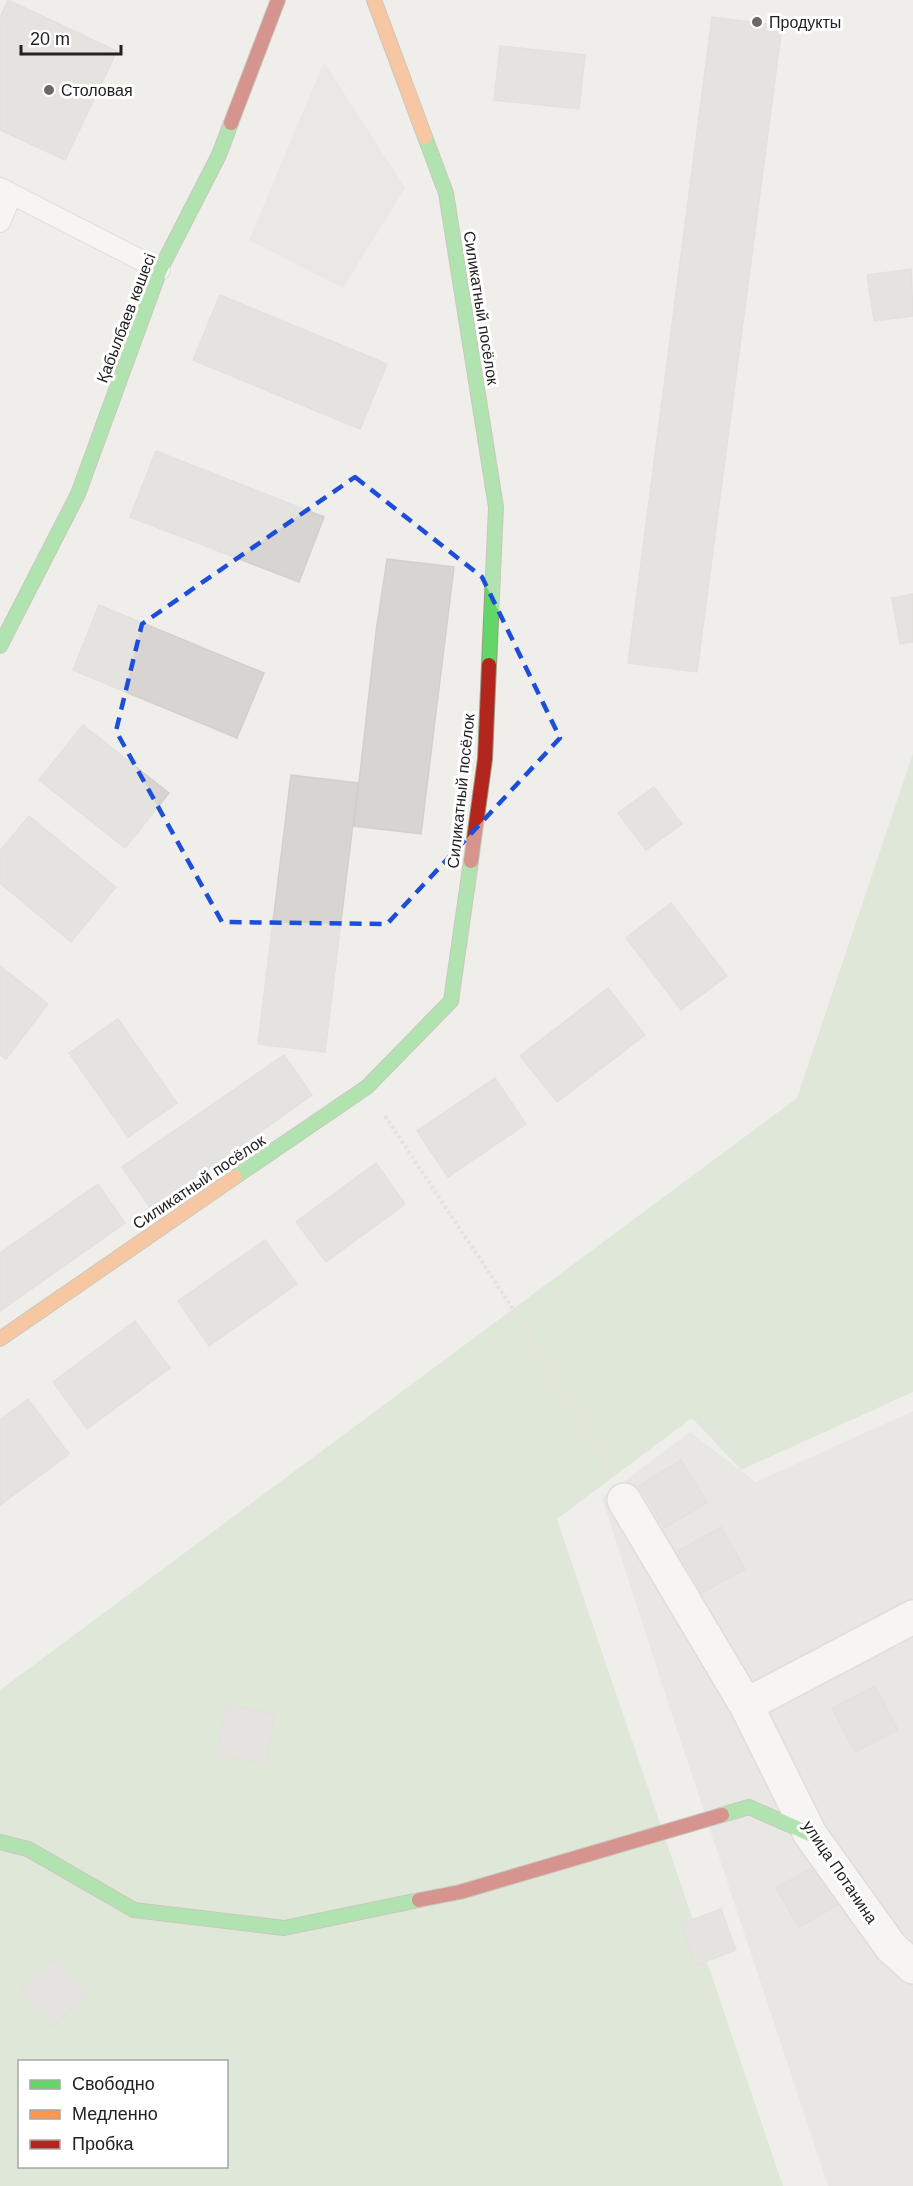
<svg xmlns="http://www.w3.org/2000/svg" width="913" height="2186" font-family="Helvetica,sans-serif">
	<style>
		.residential { fill: #dfdedc }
		.forest { fill: #cbdec1; fill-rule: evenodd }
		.parking { fill: #e0dfde }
		.building { fill: #d7d4d2; stroke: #d3d0cc; stroke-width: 1.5 }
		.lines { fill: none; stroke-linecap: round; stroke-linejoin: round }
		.lane-casing { stroke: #c9c8c7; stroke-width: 22 }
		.street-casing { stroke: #c9c8c7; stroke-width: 36 }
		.fast-casing { stroke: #999a82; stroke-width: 16 }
		.slow-casing { stroke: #999a82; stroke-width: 16 }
		.jam-casing { stroke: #999a82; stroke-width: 16 }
		.path { stroke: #dccecd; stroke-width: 4; stroke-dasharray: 3 3; stroke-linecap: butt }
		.lane { stroke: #fdfcfc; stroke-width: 20 }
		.street { stroke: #fdfcfc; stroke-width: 33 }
		.fast { stroke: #63d668; stroke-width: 14 }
		.slow { stroke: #ff974d; stroke-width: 14 }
		.jam { stroke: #b3261e; stroke-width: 14 }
		.marked { fill: none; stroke: #1d4ed8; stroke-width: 4.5; stroke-dasharray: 12 8; stroke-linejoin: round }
		.poi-dot { fill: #6a6968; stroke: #fff; stroke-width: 2 }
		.labels { text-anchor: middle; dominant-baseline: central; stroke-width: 6; stroke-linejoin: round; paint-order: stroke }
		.poi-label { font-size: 16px; fill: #222; stroke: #fff; text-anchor: start }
		.street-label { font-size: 16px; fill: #222; stroke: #fff }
	</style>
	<rect width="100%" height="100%" fill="#f0eeeb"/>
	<path class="residential" d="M 913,1411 L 913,2186 L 828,2186 L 671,1712 L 602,1498 L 690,1432 L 756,1482 Z"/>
	<path class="forest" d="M 913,753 L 913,1392 L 741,1470 L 692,1418 L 557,1519 L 783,2186 L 0,2186 L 0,1690 L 797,1098 ZM 20,2062 L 226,2062 L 226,2166 L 20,2166 Z"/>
	<path class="parking" d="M 324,62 L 405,188 L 343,288 L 249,240 Z"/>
	<path class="building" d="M 8,0 L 117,51 L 65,160 L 0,130 L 0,18 Z
		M 712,17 L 782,26 L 697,672 L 628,663 Z
		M 500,46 L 585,55 L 579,109 L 494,100 Z
		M 911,269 L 913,316 L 874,321 L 867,275 Z
		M 220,295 L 387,364 L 360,429 L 193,360 Z
		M 156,451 L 324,517 L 299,582 L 130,517 Z
		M 387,559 L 454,567 L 421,834 L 354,826 L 376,632 Z
		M 913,594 L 913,642 L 900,644 L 892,598 Z
		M 99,605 L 264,673 L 237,738 L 73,670 Z
		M 83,725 L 169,793 L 125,848 L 39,780 Z
		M 291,775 L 358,783 L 325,1052 L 258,1044 Z
		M 654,787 L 682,824 L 646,850 L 618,813 Z
		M 29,816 L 116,887 L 71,942 L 0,883 L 0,851 Z
		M 671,903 L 727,976 L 681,1010 L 626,938 Z
		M 0,966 L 48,1004 L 6,1059 L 0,1055 Z
		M 608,988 L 645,1035 L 557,1102 L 520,1056 Z
		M 118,1019 L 177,1103 L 128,1137 L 69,1053 Z
		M 284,1055 L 312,1095 L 151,1209 L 122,1167 Z
		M 495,1078 L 526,1124 L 448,1177 L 417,1131 Z
		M 376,1163 L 405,1204 L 326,1262 L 296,1222 Z
		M 98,1184 L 125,1223 L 0,1311 L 0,1253 Z
		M 265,1240 L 297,1284 L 209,1346 L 178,1301 Z
		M 135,1321 L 170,1368 L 87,1429 L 53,1382 Z
		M 28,1399 L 69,1454 L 0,1505 L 0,1420 Z
		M 681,1460 L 707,1502 L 665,1528 L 639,1486 Z
		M 721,1527 L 745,1569 L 702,1593 L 678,1551 Z
		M 875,1686 L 898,1730 L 855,1752 L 832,1708 Z
		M 226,1705 L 275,1714 L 266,1764 L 217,1755 Z
		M 815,1866 L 838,1905 L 799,1927 L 776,1888 Z
		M 721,1909 L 736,1950 L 696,1965 L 681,1924 Z
		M 54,1959 L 87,1996 L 53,2026 L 20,1989 Z"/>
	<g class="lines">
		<defs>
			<path id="lane" d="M 0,188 L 160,270
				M 0,222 L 12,194"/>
			<path id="street" d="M 624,1500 L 746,1705 L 810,1834 L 891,1947 L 913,1967
				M 746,1705 L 913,1617"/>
			<path id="fast" d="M 425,137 L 446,193 L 496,507 L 489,665
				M 0,646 L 78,494 L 160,270 L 219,155 L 231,123
				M 235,1177 L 367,1087 L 451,1001 L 471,861
				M 722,1815 L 749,1807 L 810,1834
				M 0,1842 L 28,1849 L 134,1910 L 284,1928 L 419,1900"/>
			<path id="slow" d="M 374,0 L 425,137
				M 0,1339 L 235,1177"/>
			<path id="jam" d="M 231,123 L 278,0
				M 471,861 L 485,759 L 489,665
				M 419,1900 L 460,1892 L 722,1815"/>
		</defs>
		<use href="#lane" class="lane-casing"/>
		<use href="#street" class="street-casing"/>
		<use href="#fast" class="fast-casing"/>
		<use href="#slow" class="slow-casing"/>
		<use href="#jam" class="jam-casing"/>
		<path class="path" d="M 385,1116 L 533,1339 L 609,1473"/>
		<use href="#lane" class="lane"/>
		<use href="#street" class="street"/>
		<use href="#fast" class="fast"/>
		<use href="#slow" class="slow"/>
		<use href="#jam" class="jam"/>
	</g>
	<path d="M0 0H913V2186H0ZM 355,477 L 482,577 L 560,738 L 387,924 L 222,922 L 116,731 L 142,624 Z" fill="#f0eeeb" fill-opacity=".55" fill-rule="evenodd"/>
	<path class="marked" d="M 355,477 L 482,577 L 560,738 L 387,924 L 222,922 L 116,731 L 142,624 Z"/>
	<g class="poi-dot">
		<circle cx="757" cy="22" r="6"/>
		<circle cx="49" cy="90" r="6"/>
	</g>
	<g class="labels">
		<g class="poi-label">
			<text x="769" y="22">Продукты</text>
			<text x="61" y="90">Столовая</text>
		</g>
		<g class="street-label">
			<text transform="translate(481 308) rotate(81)">Силикатный посёлок</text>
			<text transform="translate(126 318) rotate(-69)">Қабылбаев көшесі</text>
			<text transform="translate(461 791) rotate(-84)">Силикатный посёлок</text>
			<text transform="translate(199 1182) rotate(-34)">Силикатный посёлок</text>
			<text transform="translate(840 1872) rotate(56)">улица Потанина</text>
		</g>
	</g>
	<rect x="18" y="2060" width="210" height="108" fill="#ffffff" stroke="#a7a7a7" stroke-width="1.5"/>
	<rect x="30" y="2080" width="30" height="9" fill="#63d668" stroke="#a7a7a7" stroke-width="1.5"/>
	<text x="72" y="2090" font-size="18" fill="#222222">Свободно</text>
	<rect x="30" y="2110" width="30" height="9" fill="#ff974d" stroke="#a7a7a7" stroke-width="1.5"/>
	<text x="72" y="2120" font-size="18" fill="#222222">Медленно</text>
	<rect x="30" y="2140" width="30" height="9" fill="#b3261e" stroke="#a7a7a7" stroke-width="1.5"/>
	<text x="72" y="2150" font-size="18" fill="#222222">Пробка</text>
	<path d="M21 45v9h100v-9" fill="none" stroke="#222222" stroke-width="3"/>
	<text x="30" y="45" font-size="18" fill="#222222" stroke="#ffffff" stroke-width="4.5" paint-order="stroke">20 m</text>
</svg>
